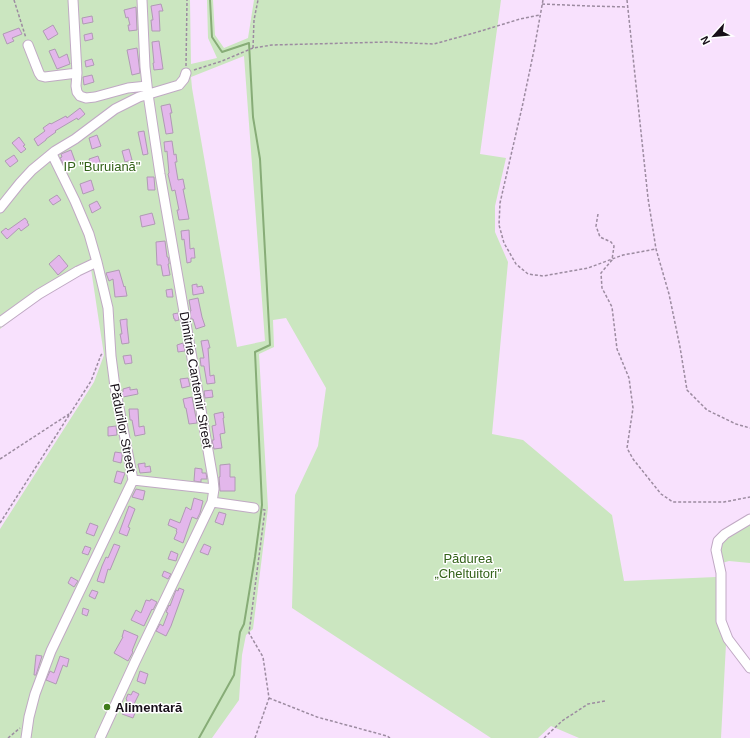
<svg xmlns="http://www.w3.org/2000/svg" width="750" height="738" font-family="Helvetica,sans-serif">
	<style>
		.green { fill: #cbe6c0; fill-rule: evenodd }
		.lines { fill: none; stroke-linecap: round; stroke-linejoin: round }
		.stream { stroke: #87ac77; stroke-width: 2 }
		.building { fill: #e3b7eb; stroke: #b09ab4 }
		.minor-casing { stroke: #c0a9c4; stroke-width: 11 }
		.path { stroke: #9c8ba0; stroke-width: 1.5; stroke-dasharray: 3 2; stroke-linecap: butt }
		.minor { stroke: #fff; stroke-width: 9 }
		.poi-dot { fill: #3f7d1a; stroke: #fff; stroke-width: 1.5 }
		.labels { text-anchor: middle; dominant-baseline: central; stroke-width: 3; stroke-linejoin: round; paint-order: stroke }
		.park-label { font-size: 13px; fill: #336219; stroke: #fff }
		.street-label { font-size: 13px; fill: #170f18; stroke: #fff }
		.poi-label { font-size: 13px; font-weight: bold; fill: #170f18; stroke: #fff; text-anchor: start }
	</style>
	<rect width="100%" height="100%" fill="#f8e1fd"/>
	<path class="green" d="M 0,0 L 190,0 L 191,64 L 217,58 L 208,38 L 207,0 L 213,0 L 215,35 L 224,48 L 248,38 L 254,0 L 501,0 L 480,154 L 506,158 L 495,206 L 495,232 L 508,262 L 492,434 L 523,440 L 612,515 L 624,581 L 716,577 L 717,623 L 726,644 L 721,738 L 579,738 L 551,726 L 538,738 L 491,738 L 292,608 L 295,495 L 318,446 L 326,388 L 286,318 L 273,320 L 274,347 L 259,354 L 268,508 L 253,629 L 246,635 L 242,655 L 239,700 L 212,738 L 0,738 L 0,529 L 94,382 L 104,355 L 91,269 L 52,289 L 0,329 ZM 244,56 L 265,341 L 237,347 L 192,88 L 191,77 Z
		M 750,523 L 750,563 L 729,561 L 722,563 L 719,552 L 723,541 Z"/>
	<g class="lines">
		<path class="stream" d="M 199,738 L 234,675 L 240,632 L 244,624 L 255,557 L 262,505 L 255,352 L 270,345 L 260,159 L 253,117 L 249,43 L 222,52 L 212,37 L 210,0"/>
	</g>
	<path class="building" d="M 161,4 L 163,11 L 159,11 L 160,31 L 152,31 L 151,20 L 153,20 L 151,6 Z
		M 136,7 L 137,30 L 129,31 L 128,25 L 130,25 L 128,17 L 126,18 L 124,10 Z
		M 92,16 L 93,22 L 83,24 L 82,18 Z
		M 53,25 L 58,34 L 48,40 L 43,31 Z
		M 19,28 L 22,34 L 12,38 L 14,41 L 7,44 L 3,34 Z
		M 92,33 L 93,39 L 85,41 L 84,35 Z
		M 159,41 L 163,69 L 154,70 L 153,63 L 154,63 L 152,42 Z
		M 137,48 L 140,73 L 132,75 L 127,50 Z
		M 55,49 L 59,58 L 67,54 L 70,64 L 57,69 L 49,51 Z
		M 92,59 L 94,65 L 86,67 L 85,61 Z
		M 92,75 L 94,82 L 84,85 L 83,77 Z
		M 170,104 L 172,113 L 170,113 L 173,133 L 166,134 L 161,106 Z
		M 80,108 L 85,114 L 78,120 L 77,118 L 55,131 L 56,132 L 46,139 L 46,140 L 38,146 L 34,139 L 45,131 L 43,128 L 50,123 L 51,124 L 66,116 L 67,118 Z
		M 144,131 L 148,154 L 143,155 L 138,132 Z
		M 97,135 L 101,146 L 92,149 L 89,138 Z
		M 19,137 L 25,145 L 23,146 L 26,149 L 21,153 L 12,143 Z
		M 172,141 L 174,155 L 176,154 L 177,162 L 175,162 L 178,180 L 183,179 L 185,189 L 183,189 L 189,219 L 179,220 L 177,210 L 179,210 L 175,190 L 172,191 L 168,174 L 169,173 L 167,151 L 165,152 L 164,142 Z
		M 129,149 L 132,160 L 125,162 L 122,151 Z
		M 71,150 L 75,161 L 64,165 L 60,158 L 62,157 L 61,154 Z
		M 14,155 L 18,161 L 10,167 L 5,161 Z
		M 98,156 L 101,165 L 92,168 L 89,159 Z
		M 147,177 L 154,177 L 155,190 L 148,190 Z
		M 91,180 L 94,190 L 83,194 L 80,184 Z
		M 57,195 L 61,200 L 53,205 L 49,200 Z
		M 97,201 L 101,208 L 92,213 L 89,205 Z
		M 152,213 L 155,224 L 142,227 L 140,216 Z
		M 25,218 L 28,222 L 27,222 L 29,225 L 21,231 L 19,228 L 7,239 L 1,232 L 6,228 L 8,230 Z
		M 189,230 L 190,249 L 194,248 L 195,258 L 191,258 L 191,262 L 187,263 L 184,239 L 182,240 L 181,231 Z
		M 165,241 L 167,257 L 168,257 L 169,262 L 169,264 L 168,264 L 170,275 L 163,276 L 161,265 L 157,265 L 156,242 Z
		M 59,255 L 68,266 L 58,275 L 49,264 Z
		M 119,270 L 124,287 L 125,286 L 127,296 L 115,297 L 113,279 L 109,281 L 106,273 Z
		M 197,284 L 197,287 L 202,286 L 204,293 L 193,295 L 192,285 Z
		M 172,289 L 173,297 L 167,297 L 166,290 Z
		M 198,298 L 202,317 L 205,326 L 196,329 L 193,319 L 191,319 L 190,311 L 191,311 L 189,300 Z
		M 178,313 L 179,320 L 175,321 L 175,319 L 174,319 L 173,314 Z
		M 127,319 L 127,325 L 129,343 L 122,344 L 120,334 L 122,334 L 120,320 Z
		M 208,340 L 210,348 L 208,348 L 210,376 L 214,375 L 215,383 L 207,384 L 204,366 L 201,366 L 200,358 L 204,358 L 201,341 Z
		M 183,343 L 185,351 L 178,352 L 177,345 Z
		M 131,355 L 132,363 L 125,364 L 123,356 Z
		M 188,378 L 190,386 L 182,388 L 180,379 Z
		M 130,387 L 130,390 L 137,389 L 138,394 L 123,397 L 122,392 L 123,392 L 123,389 Z
		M 212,390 L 213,397 L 205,398 L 204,391 Z
		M 192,397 L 197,423 L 189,424 L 186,408 L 185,408 L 183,399 Z
		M 129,409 L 138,409 L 139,427 L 144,426 L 145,434 L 135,436 L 132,420 L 130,420 Z
		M 223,412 L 224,418 L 223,418 L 225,433 L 220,434 L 222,448 L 214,449 L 212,440 L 214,440 L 212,426 L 216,425 L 214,414 Z
		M 116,426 L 117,435 L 108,436 L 108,427 Z
		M 115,452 L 122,453 L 122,457 L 121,463 L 113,461 Z
		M 145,463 L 145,467 L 150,466 L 151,472 L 140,473 L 138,464 Z
		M 230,464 L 230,477 L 235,477 L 235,491 L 220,491 L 219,477 L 220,477 L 220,465 Z
		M 195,468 L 202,469 L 202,473 L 206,473 L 207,479 L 201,479 L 201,482 L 194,481 Z
		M 117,471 L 125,473 L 121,484 L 114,482 Z
		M 136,489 L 145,491 L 143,500 L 132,497 Z
		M 194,498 L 203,501 L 200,513 L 197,519 L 192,517 L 183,543 L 174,539 L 177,532 L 176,531 L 177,529 L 168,525 L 170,519 L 180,523 L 186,507 L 191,510 Z
		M 129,506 L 135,509 L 128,527 L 130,528 L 127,536 L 119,533 Z
		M 219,512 L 226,514 L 223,525 L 215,522 Z
		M 90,523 L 98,526 L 94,536 L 86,533 Z
		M 114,544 L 120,546 L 110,570 L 108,569 L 104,583 L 97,581 L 102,566 L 106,557 L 108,558 Z
		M 204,544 L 211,547 L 208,555 L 200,552 Z
		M 85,546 L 91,548 L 88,555 L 82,553 Z
		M 171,551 L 178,554 L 176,561 L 168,559 Z
		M 164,571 L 171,574 L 168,579 L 162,576 Z
		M 71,577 L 78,581 L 74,587 L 68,583 Z
		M 179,588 L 184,590 L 171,626 L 166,636 L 156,631 L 160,624 L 163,626 L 168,613 L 166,612 L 169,605 L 170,606 L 176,590 L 178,591 Z
		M 92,590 L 98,592 L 95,599 L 89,596 Z
		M 151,599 L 157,602 L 153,610 L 152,609 L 144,626 L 131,620 L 136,610 L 141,613 L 146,600 L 150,601 Z
		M 83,608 L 89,610 L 87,616 L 82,614 Z
		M 124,630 L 138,636 L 132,651 L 133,652 L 128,661 L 114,653 L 123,637 L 122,637 Z
		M 36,655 L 42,656 L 36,675 L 34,675 Z
		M 60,656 L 69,659 L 67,667 L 63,665 L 56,684 L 46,680 L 50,671 L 54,673 Z
		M 140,671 L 148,674 L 145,684 L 137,681 Z
		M 133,691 L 139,694 L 133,706 L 137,708 L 133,718 L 122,714 L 127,700 L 126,699 L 128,694 L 131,695 Z"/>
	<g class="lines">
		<defs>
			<path id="minor" d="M 73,0 L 77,73 L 76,86 L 77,92 L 80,96 L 86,98 L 95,97 L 128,88 L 147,86
				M 28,45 L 39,73 L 41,76 L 45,77 L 77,73
				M 0,208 L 20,183 L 32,170 L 55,151 L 75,139 L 115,109 L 139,97 L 179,85 L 184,79 L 186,73
				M 0,322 L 39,294 L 78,271 L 97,262
				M 133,480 L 214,489
				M 212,502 L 254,508
				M 750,519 L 725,534 L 718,541 L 716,550 L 721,573 L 721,621 L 728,639 L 750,668
				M 26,738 L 29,717 L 35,694 L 51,651 L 133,480 L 115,387 L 111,356 L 108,308 L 97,262 L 89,234 L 75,201 L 52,154
				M 100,738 L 135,662 L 212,502 L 214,489 L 213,479 L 160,174 L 148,94 L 145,67 L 142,0"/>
		</defs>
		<use href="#minor" class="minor-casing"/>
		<path class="path" d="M 14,0 L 26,38
			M 543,0 L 534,50 L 523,103 L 500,203 L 499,225 L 504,243 L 516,264 L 528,274 L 543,276 L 588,268 L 623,255 L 656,249
			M 627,0 L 648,198 L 656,249 L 669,294 L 680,347 L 687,390 L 707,410 L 736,424 L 750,428
			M 542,4 L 589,6 L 628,7
			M 253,48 L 254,20 L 258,0
			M 186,66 L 187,0
			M 194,70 L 222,61 L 253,48 L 272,45 L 388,42 L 434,44 L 481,31 L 520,19 L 540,15
			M 598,214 L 596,226 L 600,237 L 611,242 L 614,246 L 612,260 L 601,273 L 602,288 L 612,307 L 617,349 L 629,378 L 633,408 L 627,448 L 633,459 L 661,494 L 673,502 L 724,502 L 750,497
			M 0,459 L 69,414
			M 0,523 L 91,381 L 101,355 L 103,353
			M 269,698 L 317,717 L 387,736 L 390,738
			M 8,738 L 20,728
			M 255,738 L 269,698 L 263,657 L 249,633 L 265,510 L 261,509
			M 544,738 L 562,721 L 588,704 L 605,701"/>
		<use href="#minor" class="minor"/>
	</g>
	<circle class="poi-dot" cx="107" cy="707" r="4"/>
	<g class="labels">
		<g class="park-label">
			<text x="102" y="166">IP "Buruiană"</text>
			<text x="468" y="558">Pădurea<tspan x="468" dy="15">„Cheltuitori”</tspan></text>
		</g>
		<g class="street-label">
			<text transform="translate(196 380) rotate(80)">Dimitrie Cantemir Street</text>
			<text transform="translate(123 428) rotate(79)">Pădurilor Street</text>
		</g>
		<g class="poi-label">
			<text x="115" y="707">Alimentară</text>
		</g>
	</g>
	<g transform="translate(714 36) rotate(243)" stroke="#ffffff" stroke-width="3" paint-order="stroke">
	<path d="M0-3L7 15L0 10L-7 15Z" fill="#170f18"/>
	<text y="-6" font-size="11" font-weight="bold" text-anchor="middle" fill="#170f18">N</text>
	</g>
</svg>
